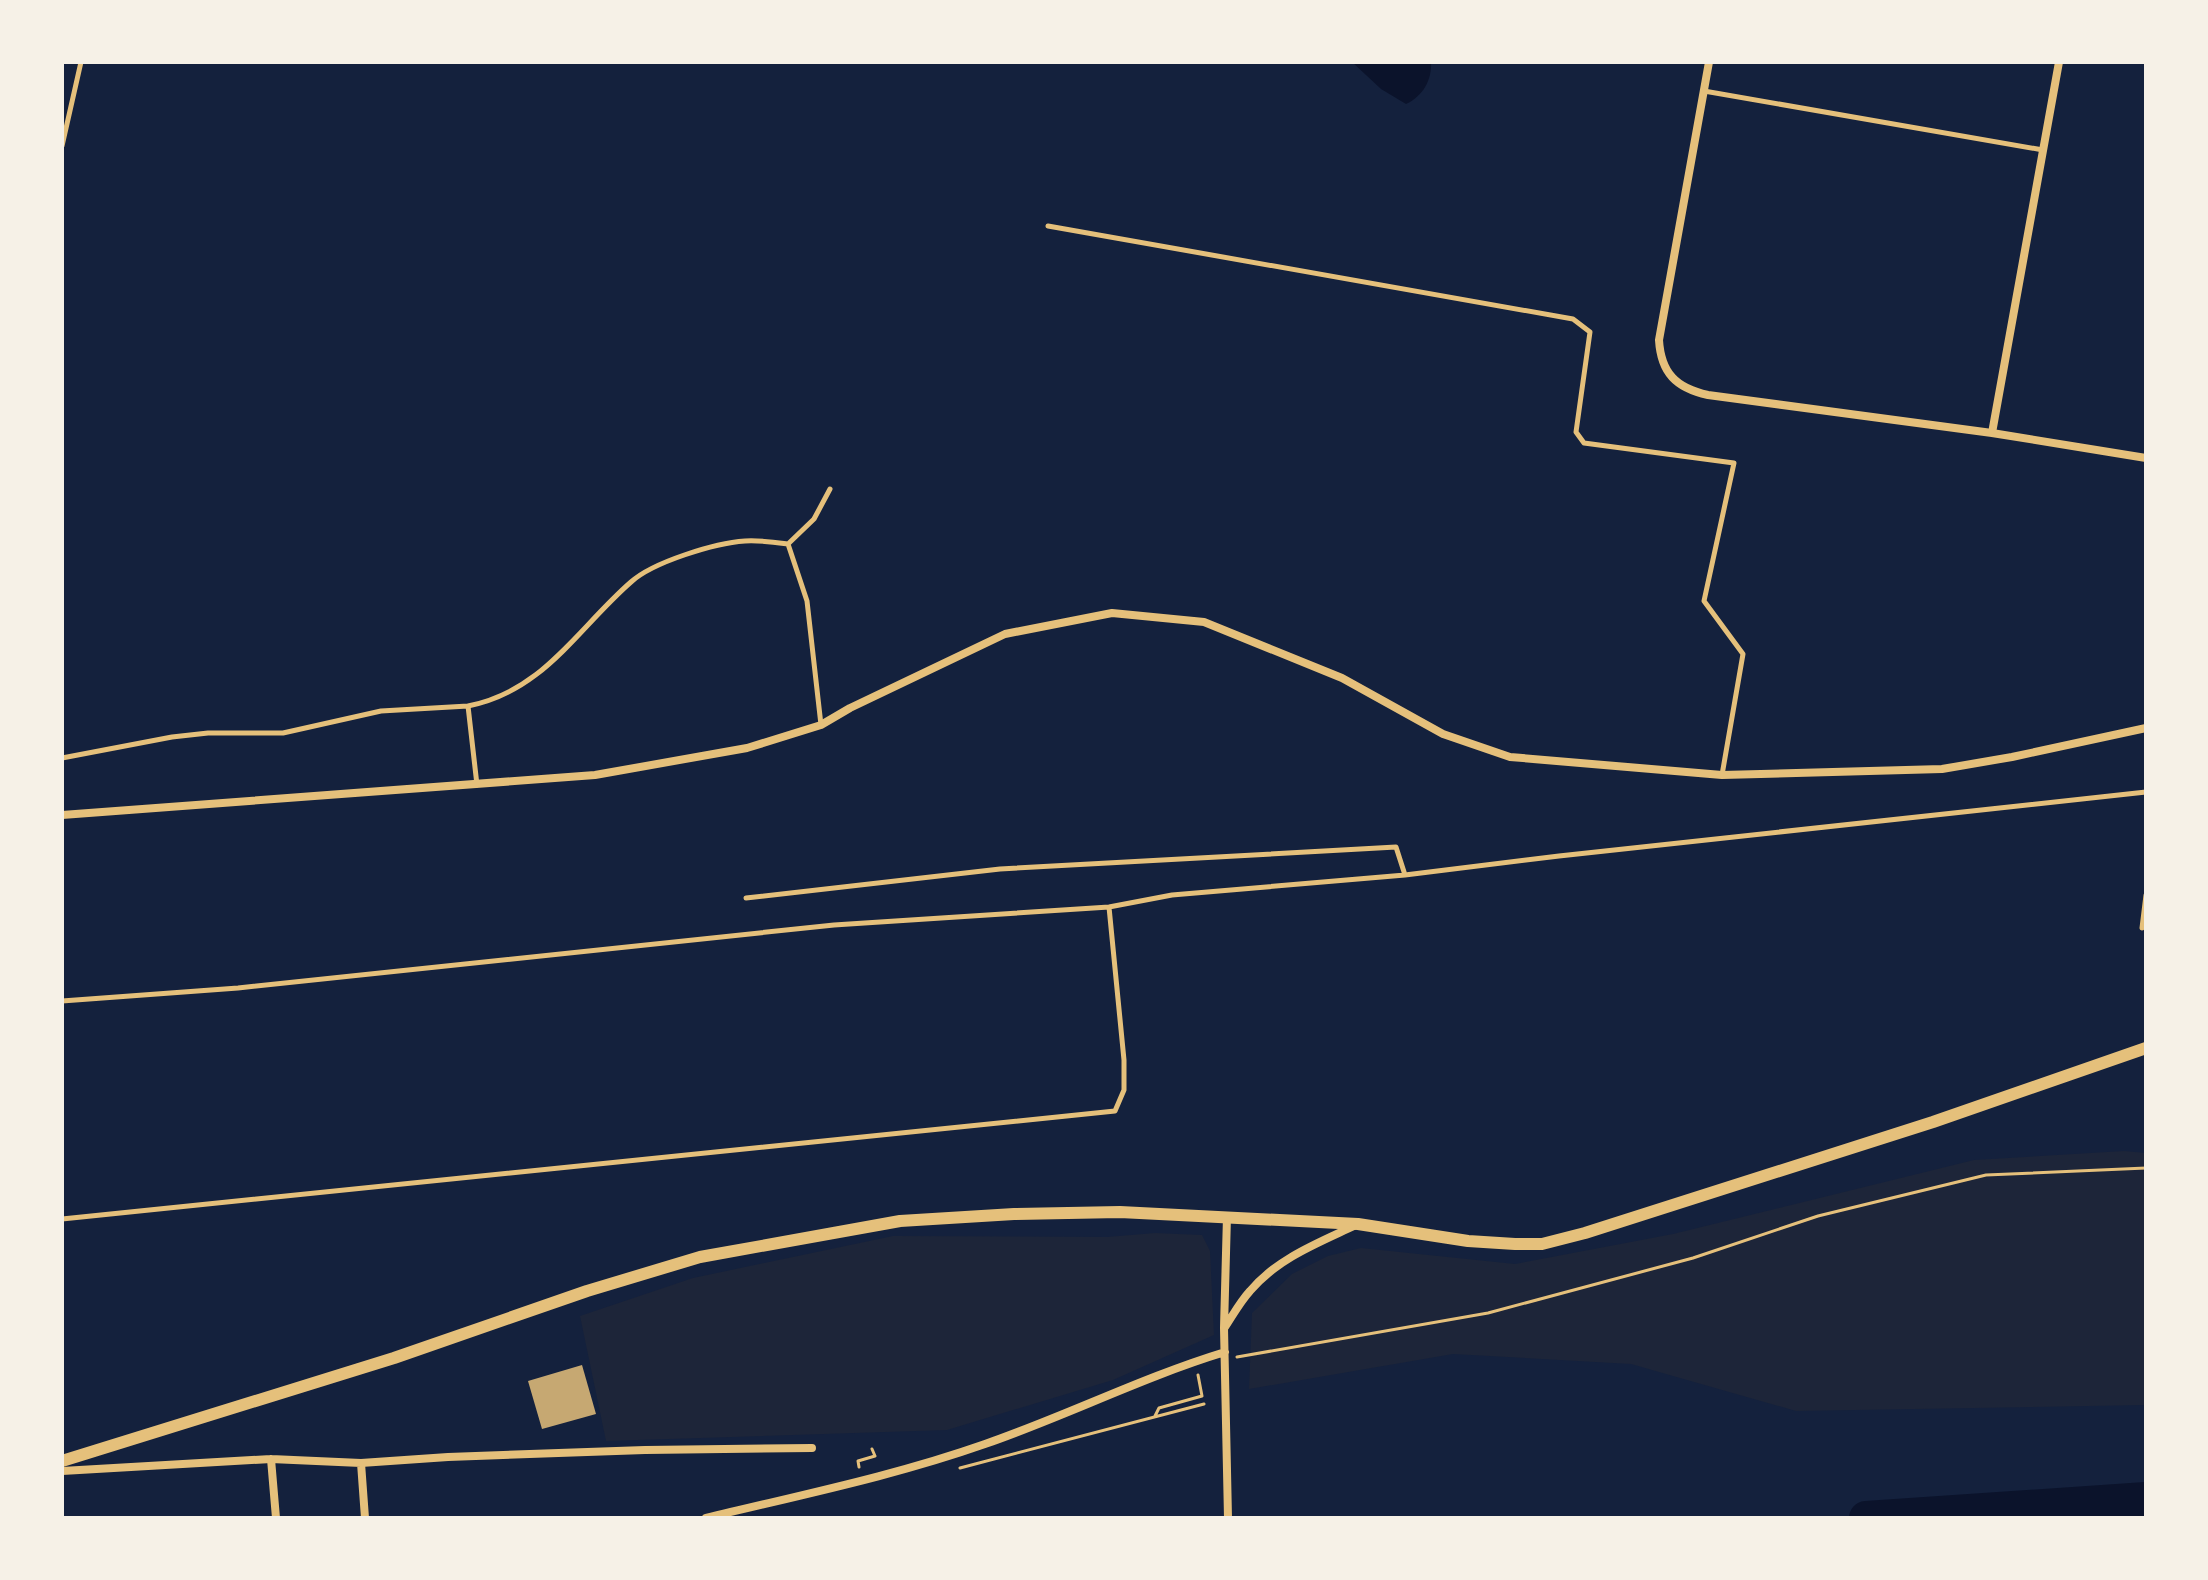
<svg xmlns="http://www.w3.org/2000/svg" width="2208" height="1580" font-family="Rubik,sans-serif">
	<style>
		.green { fill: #1d2539 }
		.water { fill: #0b132b }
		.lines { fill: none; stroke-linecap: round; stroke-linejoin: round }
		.river { stroke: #0b132b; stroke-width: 34 }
		.building { fill: #c6a872 }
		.path { stroke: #e5c07b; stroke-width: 3 }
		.service { stroke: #e5c07b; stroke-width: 5 }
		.minor { stroke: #e5c07b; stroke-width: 8 }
		.tertiary { stroke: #e5c07b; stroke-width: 12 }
	</style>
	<rect width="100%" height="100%" fill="#14213d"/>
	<path class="green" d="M 2124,1151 L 2146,1153 L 2146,1405 L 1796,1411 L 1631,1364 L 1453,1354 L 1249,1389 L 1252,1313 L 1292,1274 L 1328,1256 L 1361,1248 L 1515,1264 L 1673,1234 L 1974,1160 Z
		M 1155,1233 L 1202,1235 L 1210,1251 L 1214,1335 L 1113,1380 L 947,1430 L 606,1441 L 580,1316 L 693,1278 L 893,1236 L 1107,1237 Z"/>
	<path class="water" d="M 1352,62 L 1431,62 C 1432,80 1423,96 1406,104 L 1381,89 Z"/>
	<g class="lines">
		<path class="river" d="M 1866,1518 L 2146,1499"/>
	</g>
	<path class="building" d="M 582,1365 L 596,1414 L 542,1429 L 528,1381 Z"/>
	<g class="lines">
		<path class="path" d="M 1237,1357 L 1488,1313 L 1693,1258 L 1818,1216 L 1986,1175 L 2146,1168
			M 1155,1416 L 1159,1408 L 1202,1396 L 1198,1375
			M 859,1467 L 858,1461 L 875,1456 L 872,1449
			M 960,1468 L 1204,1404"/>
		<path class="service" d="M 1704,91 L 2043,150
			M 62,146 L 81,62
			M 1048,226 L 1573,319 L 1590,332 L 1576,432 L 1584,443 L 1734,463 L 1704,601 L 1743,654 L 1722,775
			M 788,544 L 814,519 L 830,489
			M 62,758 L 172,737 L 208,733 L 283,733 L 381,711 L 468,706
			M 477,785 L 468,706 C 544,691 577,629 631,582 C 653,562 715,543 745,541 C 759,540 773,542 788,544 L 807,601 L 821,725
			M 746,898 L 1000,869 L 1396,847 L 1405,875
			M 2142,928 L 2146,895
			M 62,1001 L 238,988 L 834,925 L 1109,907 L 1172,895 L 1405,875 L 1559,856 L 2146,792
			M 62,1219 L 1115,1111 L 1124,1090 L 1124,1060 L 1109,907"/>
		<path class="minor" d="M 1709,62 L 1659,340 C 1661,373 1676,388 1708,395 L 1992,433 L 2146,458
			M 1992,433 L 2059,62
			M 62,815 L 595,775 L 747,748 L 821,725 L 850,708 L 1005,634 L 1112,613 L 1204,622 L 1342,678 L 1443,734 L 1510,757 L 1722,775 L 1942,769 L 2012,757 L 2146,728
			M 1227,1216 L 1224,1328 L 1228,1518
			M 1225,1327 C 1233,1315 1240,1302 1250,1291 C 1278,1258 1318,1243 1356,1225
			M 271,1459 L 276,1518
			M 361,1463 L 365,1518
			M 62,1471 L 271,1459 L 361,1463 L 448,1457 L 645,1450 L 812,1448
			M 706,1518 C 800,1495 894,1476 985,1444 C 1066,1416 1143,1377 1225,1352"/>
		<path class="tertiary" d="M 62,1461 L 394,1358 L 587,1291 L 700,1257 L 900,1221 L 1014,1214 L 1120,1212 L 1358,1224 L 1468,1241 L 1515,1244 L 1542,1244 L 1585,1233 L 1933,1122 L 2146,1048"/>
	</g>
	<rect width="2208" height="1580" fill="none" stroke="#f6f1e7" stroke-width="128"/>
</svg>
